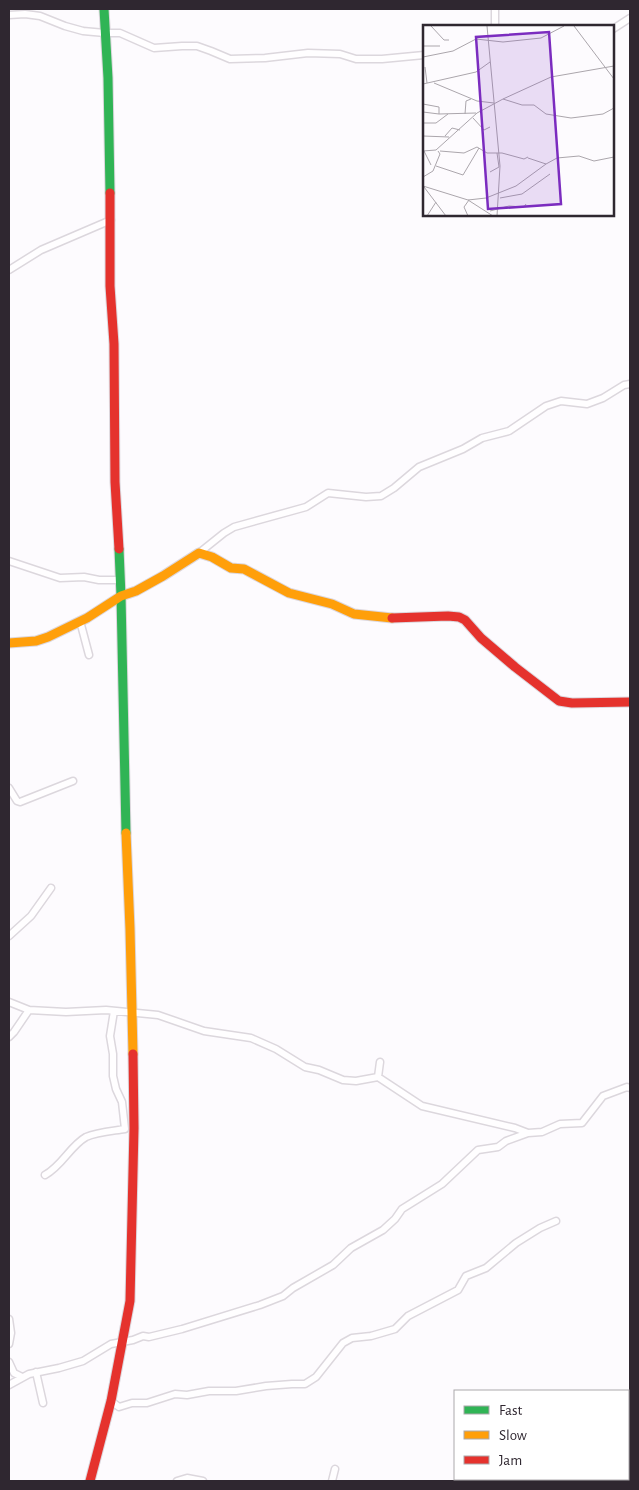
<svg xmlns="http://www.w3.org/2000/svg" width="639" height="1490" font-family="'Alegreya Sans',sans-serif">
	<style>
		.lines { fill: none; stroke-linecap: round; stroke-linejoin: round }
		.street-casing { stroke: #dcd7dd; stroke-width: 9 }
		.fast-casing { stroke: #dcd7dd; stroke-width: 11 }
		.slow-casing { stroke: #dcd7dd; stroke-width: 11 }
		.jam-casing { stroke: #dcd7dd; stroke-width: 11 }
		.street { stroke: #fffeff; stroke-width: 6 }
		.fast { stroke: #30b455; stroke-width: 9 }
		.slow { stroke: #ff9f0a; stroke-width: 9 }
		.jam { stroke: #e5322d; stroke-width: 9 }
		.inset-road { fill: none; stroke: #aba6ac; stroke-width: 1 }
		.view { fill: #7b2cbf; fill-opacity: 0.15; stroke: #7b2cbf; stroke-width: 2.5 }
		.inset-edge { fill: none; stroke: #2f2730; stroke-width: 2.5 }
	</style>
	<rect width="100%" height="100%" fill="#fdfbfe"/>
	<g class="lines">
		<defs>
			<path id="street" d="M 495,9 L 495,26
				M 9,15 L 25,14 L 40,16 L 65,26 L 83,31 L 105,33 L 120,33 L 154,48 L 182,46 L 197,46 L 211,51 L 230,59 L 265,58 L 308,53 L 340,54 L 356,59 L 382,59 L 424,55
				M 613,29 L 630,18
				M 9,270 L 41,250 L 111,220
				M 199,553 L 224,533 L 234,527 L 306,507 L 328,493 L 366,497 L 381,496 L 394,488 L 419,467 L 463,449 L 482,438 L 509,431 L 546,406 L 561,401 L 587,404 L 603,398 L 624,385 L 630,384
				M 9,561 L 60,578 L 84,577 L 99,580 L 120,580
				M 80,621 L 89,655
				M 9,788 L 17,801 L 20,802 L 73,781
				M 9,936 L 31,916 L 51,888
				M 9,1002 L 29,1010 L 66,1012 L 106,1010 L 158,1015 L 204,1031 L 251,1038 L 276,1049 L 305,1067 L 319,1070 L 343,1080 L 356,1081 L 378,1077 L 380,1062
				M 9,1037 L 14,1032 L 29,1010
				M 378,1077 L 422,1106 L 515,1128 L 528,1133 L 542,1132 L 560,1124 L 582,1123 L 603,1096 L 627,1087 L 630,1088
				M 45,1175 C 62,1166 70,1146 86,1137 C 97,1132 113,1131 125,1129 L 122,1102 L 116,1089 L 113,1076 L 113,1054 L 110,1036 L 114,1011
				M 9,1319 L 11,1333 L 9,1344
				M 9,1362 L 14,1373 L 22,1377
				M 36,1372 L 43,1403
				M 9,1385 L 29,1374 L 59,1368 L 83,1361 L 111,1344 L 133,1340 L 143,1336 L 149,1337 L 182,1329 L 260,1305 L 283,1296 L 293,1288 L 333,1265 L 351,1248 L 383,1230 L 395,1219 L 402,1209 L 442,1184 L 478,1150 L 498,1147 L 506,1141 L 528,1133
				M 111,1401 L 119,1407 L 132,1403 L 147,1403 L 175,1394 L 187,1395 L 209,1391 L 236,1391 L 266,1386 L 292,1384 L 305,1384 L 316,1377 L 343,1343 L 352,1338 L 371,1336 L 395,1329 L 408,1316 L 458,1290 L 466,1276 L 486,1268 L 516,1243 L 540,1228 L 556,1221
				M 177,1481 L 187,1478 L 203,1481
				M 332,1481 L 335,1469"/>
			<path id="fast" d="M 104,9 L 108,78 L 110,193
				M 119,549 L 121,596 L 126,833"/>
			<path id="slow" d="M 9,643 L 36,641 L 48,637 L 87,618 L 121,596 L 136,591 L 163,576 L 199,553 L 212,557 L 231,568 L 244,569 L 289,593 L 332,604 L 354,614 L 392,618
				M 126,833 L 130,929 L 133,1054"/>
			<path id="jam" d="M 110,193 L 110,286 L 114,344 L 115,482 L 119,549
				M 392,618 L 448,616 L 459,617 L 465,620 L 481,638 L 515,667 L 559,701 L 572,703 L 630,702
				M 90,1481 L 111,1401 L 130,1301 L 134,1128 L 133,1054"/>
		</defs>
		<use href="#street" class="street-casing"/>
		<use href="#fast" class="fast-casing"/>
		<use href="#slow" class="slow-casing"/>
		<use href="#jam" class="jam-casing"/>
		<use href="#street" class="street"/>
		<use href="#fast" class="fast"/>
		<use href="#slow" class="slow"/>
		<use href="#jam" class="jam"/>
	</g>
	<g transform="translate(423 25)">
		<rect width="191" height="191" fill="#fdfbfe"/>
		<path class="inset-road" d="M 8,1 L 21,15 L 26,15M 64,1 L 77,141 L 74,191M 151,1 L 191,54M 0,21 L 17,21M 0,32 L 30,26 L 53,14 L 80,17 L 118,13 L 141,1M 2,42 L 4,58M 11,58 L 54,76 L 71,78M 0,59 L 53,47 L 67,37M 80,74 L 128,52 L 191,41M 0,79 L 16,82 L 16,89 L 53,88M 0,87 L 16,89M 42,89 L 43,76 L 48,74M 50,93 L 61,105 L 67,102M 0,98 L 13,98 L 25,89M 0,111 L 26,112M 22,111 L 29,103 L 37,105M 0,126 L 13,125 L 54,88 L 80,74 L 99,80 L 111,80 L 123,89 L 148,93 L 180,89 L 191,83M 1,126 L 8,140M 17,126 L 41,128 L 54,122 L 64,128 L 79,128 L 101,134 L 105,132M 105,133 L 123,139 L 134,133 L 156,131 L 171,136 L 191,132M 13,141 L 40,150 L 56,123M 67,147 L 76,142 L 74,128M 0,152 L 10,146 L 17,129 L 15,126M 0,161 L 45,175 L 70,191M 1,162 L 23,191M 77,173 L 99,169 L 127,149M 45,175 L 63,173 L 93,161 L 123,139M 67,186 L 86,181 L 101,182 L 103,179M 4,191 L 13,177M 45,191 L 41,182 L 46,175"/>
		<path class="view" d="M 126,7 L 138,179 L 65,184 L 53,12 Z"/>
		<rect width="191" height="191" class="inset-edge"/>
	</g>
	<rect width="639" height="1490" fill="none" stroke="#2f2730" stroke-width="20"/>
	<rect x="454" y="1390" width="175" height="90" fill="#ffffff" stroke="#aca9ac"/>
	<rect x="464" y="1406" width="25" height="8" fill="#30b455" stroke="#aca9ac"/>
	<text x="499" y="1415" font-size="15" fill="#2f2730">Fast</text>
	<rect x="464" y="1431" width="25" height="8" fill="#ff9f0a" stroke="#aca9ac"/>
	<text x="499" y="1440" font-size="15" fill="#2f2730">Slow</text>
	<rect x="464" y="1456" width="25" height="8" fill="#e5322d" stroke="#aca9ac"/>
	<text x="499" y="1465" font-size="15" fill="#2f2730">Jam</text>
</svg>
